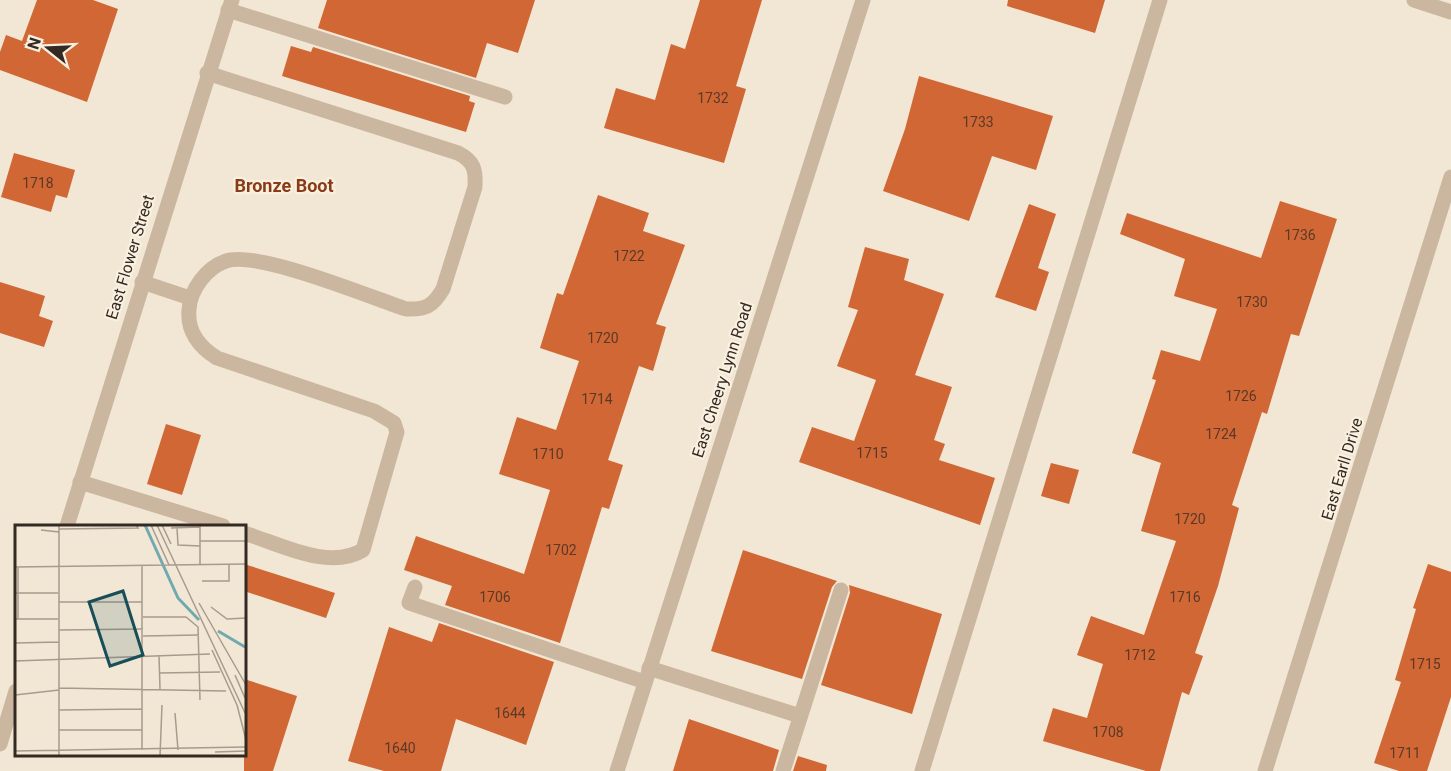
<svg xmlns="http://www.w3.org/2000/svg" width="1451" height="771" font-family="Roboto,sans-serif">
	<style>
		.building { fill: #d06734 }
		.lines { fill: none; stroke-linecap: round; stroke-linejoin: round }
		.service { stroke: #cbb7a0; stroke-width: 15 }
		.minor { stroke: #cbb7a0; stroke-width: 15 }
		.tertiary { stroke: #cbb7a0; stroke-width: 15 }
		.labels { text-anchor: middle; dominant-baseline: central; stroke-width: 4.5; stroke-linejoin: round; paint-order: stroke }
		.number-label { font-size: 14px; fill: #5b3928 }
		.street-label { font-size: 16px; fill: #342a24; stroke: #faf0e0 }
		.neighbourhood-label { font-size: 18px; font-weight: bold; fill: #893b17; stroke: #faf0e0 }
		.inset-river { fill: none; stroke: #71a9b1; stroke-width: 3 }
		.inset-road { fill: none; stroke: #a69b8e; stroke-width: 1.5 }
		.view { fill: #174e58; fill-opacity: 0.15; stroke: #174e58; stroke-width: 3 }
		.inset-edge { fill: none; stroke: #342a24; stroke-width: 3 }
	</style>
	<rect width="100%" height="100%" fill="#f2e7d4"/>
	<path class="building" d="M 37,0 L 93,0 L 118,9 L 87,102 L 0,70 L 0,52 L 6,35 L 22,41 Z
		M 327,0 L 535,0 L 518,53 L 487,43 L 476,78 L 318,28 Z
		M 700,0 L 762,0 L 736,86 L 746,89 L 724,163 L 604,128 L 616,88 L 655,100 L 671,44 L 685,49 Z
		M 1008,0 L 1105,0 L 1095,33 L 1007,6 Z
		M 291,46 L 311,52 L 313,47 L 470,96 L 469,101 L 475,103 L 466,132 L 282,76 Z
		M 919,76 L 1053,116 L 1036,170 L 992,156 L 969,221 L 883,191 L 905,129 Z
		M 14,153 L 75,170 L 67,198 L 56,195 L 51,212 L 1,197 Z
		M 598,195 L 649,213 L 643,231 L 685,245 L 656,324 L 666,327 L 653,371 L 639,366 L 608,460 L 623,465 L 609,509 L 602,507 L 560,643 L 445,605 L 452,586 L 404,570 L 416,536 L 524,574 L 550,490 L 499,474 L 517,417 L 556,430 L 579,361 L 540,348 L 557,293 L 563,295 Z
		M 1280,201 L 1337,219 L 1299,336 L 1291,334 L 1267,414 L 1262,412 L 1232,505 L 1239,508 L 1218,586 L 1195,653 L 1203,656 L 1189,695 L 1182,692 L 1160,771 L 1146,771 L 1043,741 L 1053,708 L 1087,718 L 1103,664 L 1077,655 L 1091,616 L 1144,635 L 1176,541 L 1141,531 L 1161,463 L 1132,453 L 1156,380 L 1152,379 L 1161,350 L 1200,361 L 1217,309 L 1174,296 L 1185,259 L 1120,234 L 1127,213 L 1261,258 Z
		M 1029,204 L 1056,214 L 1038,268 L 1049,272 L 1036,311 L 995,297 Z
		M 865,247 L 909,259 L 904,280 L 944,294 L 915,375 L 952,387 L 934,440 L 945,444 L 939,460 L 995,478 L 980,525 L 799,462 L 812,427 L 854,441 L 876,380 L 837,366 L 858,310 L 848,307 Z
		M 0,282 L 45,296 L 39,316 L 53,321 L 44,347 L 0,333 Z
		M 166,424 L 201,435 L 182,495 L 147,484 Z
		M 1051,463 L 1079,470 L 1069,504 L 1041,496 Z
		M 743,550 L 837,581 L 832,587 L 802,679 L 711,651 Z
		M 244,564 L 335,593 L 326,618 L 244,591 Z
		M 1428,564 L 1451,572 L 1451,697 L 1427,771 L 1399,771 L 1374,763 L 1401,682 L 1395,680 L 1416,609 L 1413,608 Z
		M 849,585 L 942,614 L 912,714 L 821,685 L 850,593 Z
		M 439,623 L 554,662 L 526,745 L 456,719 L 441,771 L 384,771 L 348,761 L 389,627 L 432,642 Z
		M 244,679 L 297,696 L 273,771 L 244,771 Z
		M 689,719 L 779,750 L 773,771 L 673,771 Z
		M 798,756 L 827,765 L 826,771 L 793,771 Z"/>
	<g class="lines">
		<path class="service" d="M 228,10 L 505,97
			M 207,73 L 458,153 C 474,161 476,170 475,187 L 443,289 C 433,306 426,310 406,309 C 370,297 257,250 226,261 C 206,268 190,290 189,310 C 187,331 199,347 217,358 L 374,411 L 394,423 L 397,432 L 363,550 C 329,571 280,544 244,533
			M 142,282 L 190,298
			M 80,482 L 223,526
			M 415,587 L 409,603 L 645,682
			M 649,668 L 800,716
			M 783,771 L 841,590
			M 922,771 L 1160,0"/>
		<path class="minor" d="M 67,526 L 232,0
			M 0,744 L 16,691
			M 617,771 L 863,0
			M 1265,771 L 1451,177"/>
		<path class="tertiary" d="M 1414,0 L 1451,12"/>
	</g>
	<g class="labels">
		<g class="number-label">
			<text x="713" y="98">1732</text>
			<text x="978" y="122">1733</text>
			<text x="38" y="183">1718</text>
			<text x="1300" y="235">1736</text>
			<text x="629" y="256">1722</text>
			<text x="1252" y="302">1730</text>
			<text x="603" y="338">1720</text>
			<text x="1241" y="396">1726</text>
			<text x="597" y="399">1714</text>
			<text x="1221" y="434">1724</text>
			<text x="872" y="453">1715</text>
			<text x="548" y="454">1710</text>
			<text x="1190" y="519">1720</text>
			<text x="561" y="550">1702</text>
			<text x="495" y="597">1706</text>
			<text x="1185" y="597">1716</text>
			<text x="1140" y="655">1712</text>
			<text x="1425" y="664">1715</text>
			<text x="510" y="713">1644</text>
			<text x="1108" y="732">1708</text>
			<text x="400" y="748">1640</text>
			<text x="1405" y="753">1711</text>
		</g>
		<g class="street-label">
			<text transform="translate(130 257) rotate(-73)">East Flower Street</text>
			<text transform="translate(722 380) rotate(-72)">East Cheery Lynn Road</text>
			<text transform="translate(1342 469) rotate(-73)">East Earll Drive</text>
		</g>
		<g class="neighbourhood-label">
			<text x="284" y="185">Bronze Boot</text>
		</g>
	</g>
	<g transform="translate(15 525)">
		<rect width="231" height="231" fill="#f2e7d4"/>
		<path class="inset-river" d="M 130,0 L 163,73 L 184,95M 203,106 L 230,122"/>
		<path class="inset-road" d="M 44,0 L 44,231M 136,0 L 154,40M 142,0 L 231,190M 147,0 L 156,19M 156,3 L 185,2M 162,3 L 163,20 L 185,21M 44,4 L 123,3 L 121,0M 26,5 L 44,7M 185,16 L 231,16M 185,40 L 185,0M 127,41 L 127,225M 0,42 L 231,39M 3,42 L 3,94M 187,56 L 214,56 L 214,39M 0,68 L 43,68M 44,77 L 127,77M 184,78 L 231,160M 196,82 L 212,94 L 231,93M 128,92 L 171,92 L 183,102 L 185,175M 0,94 L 43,94M 44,105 L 128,104M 128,111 L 184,110M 0,118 L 44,117M 197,125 L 222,180M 144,130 L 145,164M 0,136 L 195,129M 144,148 L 205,147M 220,150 L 230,173M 44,163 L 211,166M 0,170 L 44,165M 222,180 L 231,215M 44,185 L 127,184M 160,188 L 163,225M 44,205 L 127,205M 0,226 L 231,222M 200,227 L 231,226M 145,231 L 147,180"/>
		<path class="view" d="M 108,66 L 128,130 L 95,141 L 74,77 Z"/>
		<rect width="231" height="231" class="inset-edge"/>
	</g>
	<g transform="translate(48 48) rotate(288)" stroke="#faf0e0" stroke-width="4.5" paint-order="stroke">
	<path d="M0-4.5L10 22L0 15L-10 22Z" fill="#342a24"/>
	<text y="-9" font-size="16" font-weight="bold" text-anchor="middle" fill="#342a24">N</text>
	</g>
</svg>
